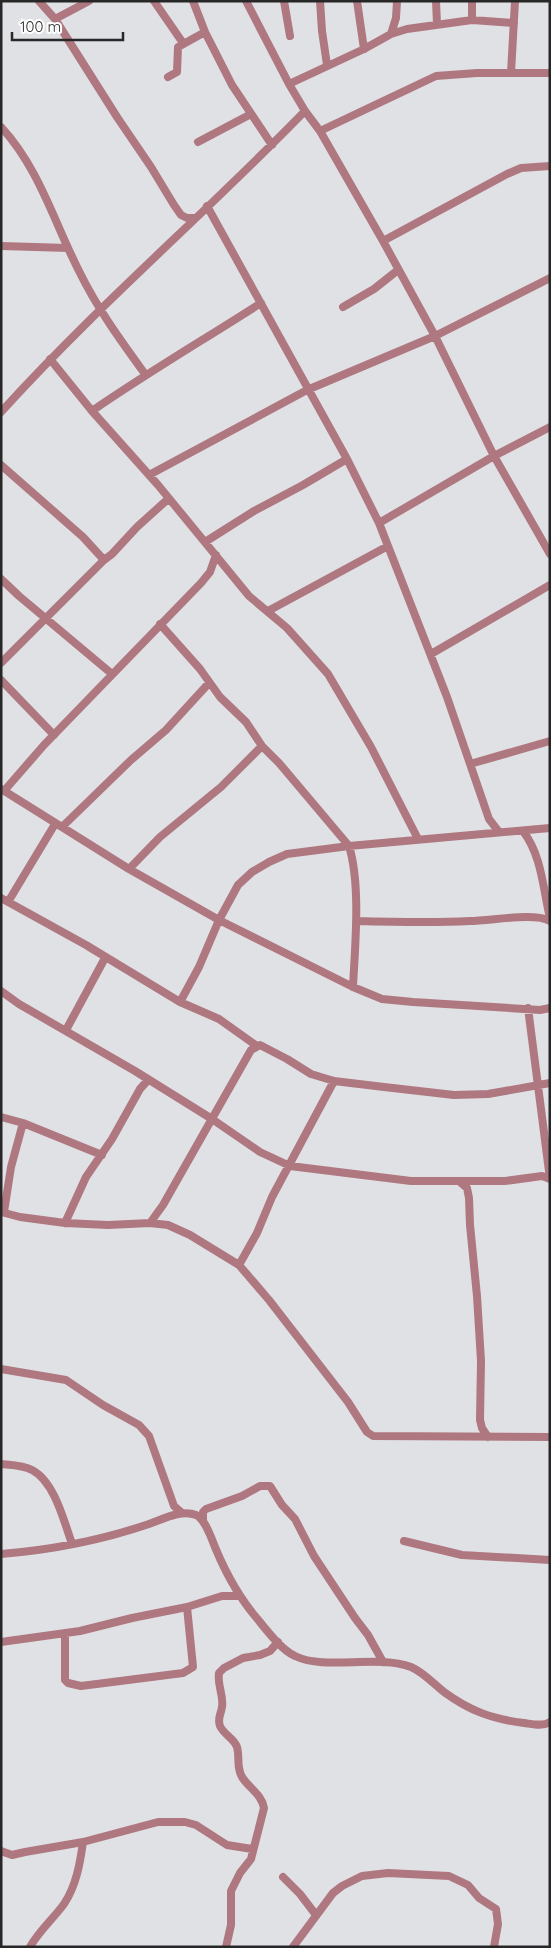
<svg xmlns="http://www.w3.org/2000/svg" width="551" height="1948" font-family="Quicksand,sans-serif">
	<style>
		.lines { fill: none; stroke-linecap: round; stroke-linejoin: round }
		.minor { stroke: #af7880; stroke-width: 8 }
	</style>
	<rect width="100%" height="100%" fill="#e0e1e5"/>
	<g class="lines">
		<path class="minor" d="M 39,1 L 55,19 L 117,117 L 151,167 L 174,205 L 181,215 L 187,218 L 195,218
			M 154,1 L 183,43
			M 193,1 L 205,32 L 232,85 L 272,145
			M 246,1 L 289,84 L 305,111 L 320,131 L 383,241 L 435,336 L 494,456 L 550,554
			M 284,1 L 290,36
			M 320,1 L 322,31 L 327,65
			M 357,1 L 364,49
			M 436,1 L 437,24
			M 55,19 L 89,1
			M 472,20 L 472,1
			M 391,34 L 396,18 L 397,1
			M 511,73 L 515,1
			M 168,77 L 177,72 L 178,47 L 205,32
			M 289,84 L 364,49 L 391,34 L 407,29 L 472,20 L 514,23
			M 1,127 C 39,168 54,222 79,271 C 97,308 121,341 145,374
			M 320,131 L 436,76 L 477,73 L 550,73
			M 198,142 L 251,114
			M 207,206 L 347,459 L 379,523 L 447,697 L 489,819 L 499,832
			M 383,241 L 507,174 L 521,168 L 550,166
			M 1,246 L 68,248
			M 343,307 L 374,289 L 398,270
			M 50,359 L 92,411 L 158,485 L 249,596 L 287,628 L 328,674 L 371,747 L 418,839
			M 92,411 C 147,373 205,339 261,303
			M 1,412 C 97,306 206,213 305,111
			M 1,465 L 83,537 L 104,560
			M 149,475 L 307,390 L 435,336 L 550,278
			M 379,523 L 494,456 L 550,427
			M 205,542 L 254,511 L 303,485 L 347,459
			M 1,579 L 19,596 L 112,674
			M 268,611 L 388,546
			M 160,624 L 200,669 L 220,697 L 246,722 L 262,746 L 279,763 L 349,846 C 361,885 355,946 353,987
			M 431,654 L 550,585
			M 1,663 L 104,560 L 112,554 L 137,527 L 168,499
			M 1,680 L 54,735
			M 470,764 L 550,741
			M 1,789 L 129,869 L 219,920 L 353,987 L 382,999 L 413,1002 L 540,1010 L 550,1008
			M 4,791 L 44,745 L 201,583 L 210,572 L 216,555
			M 62,827 L 131,760 L 166,730 L 209,683
			M 523,831 C 542,856 543,889 550,918
			M 129,869 L 160,837 L 221,787 L 262,746
			M 1,898 L 86,945 L 180,1002 L 219,1019 L 257,1046
			M 8,902 L 55,824
			M 356,921 C 394,922 432,923 470,921 C 491,921 534,912 550,921
			M 1,991 L 19,1004 L 135,1071 L 212,1119 L 260,1152 L 290,1166 L 411,1181 L 505,1181 L 542,1176 L 550,1179
			M 180,1002 L 199,967 L 219,920 L 238,885 L 252,872 L 269,862 L 287,854 L 349,846 L 550,828
			M 528,1008 L 550,1179
			M 66,1030 L 105,958
			M 1,1117 L 23,1123 L 102,1155
			M 460,1182 L 467,1188 L 469,1198 L 470,1225 L 477,1296 L 481,1361 L 480,1420 L 482,1428 L 488,1437
			M 1,1212 L 20,1217 L 65,1223 L 108,1225 L 150,1223 L 168,1225 L 190,1235 L 239,1265 L 269,1300 L 348,1402 L 367,1432 L 373,1436 L 550,1437
			M 4,1212 L 11,1167 L 23,1123
			M 65,1223 L 86,1177 L 112,1139 L 140,1089 L 148,1080
			M 150,1223 L 163,1205 L 251,1050 L 260,1045 L 287,1059 L 311,1074 L 334,1081 L 384,1087 L 454,1095 L 488,1094 L 550,1083
			M 239,1265 L 257,1233 L 272,1197 L 334,1081
			M 1,1369 L 66,1380 L 103,1405 L 139,1425 L 149,1436 L 174,1506 L 182,1513
			M 1,1464 C 11,1465 23,1465 32,1470 C 54,1481 64,1521 72,1544
			M 203,1521 L 203,1512 L 206,1509 L 242,1496 L 260,1486 L 270,1486 L 282,1505 L 295,1519 L 314,1556 L 355,1618 L 368,1635 L 383,1662
			M 404,1541 L 462,1555 L 550,1560
			M 1,1554 C 51,1550 102,1540 149,1524 C 163,1519 182,1509 196,1515 C 204,1519 208,1530 211,1537 C 222,1566 235,1592 255,1616 C 265,1628 281,1650 295,1656 C 326,1671 376,1654 411,1667 C 423,1672 434,1684 444,1692 C 470,1711 492,1719 524,1723 C 532,1724 543,1727 550,1722
			M 65,1633 L 65,1680 L 68,1683 L 81,1686 L 183,1673 L 193,1667 L 187,1607
			M 1,1642 L 80,1631 L 132,1618 L 187,1607 L 222,1596 L 240,1596
			M 1,1851 L 12,1855 L 25,1852 L 83,1842 L 158,1822 L 185,1822 L 196,1825 L 227,1845 L 252,1849
			M 283,1877 L 300,1894 L 316,1915
			M 30,1947 C 39,1931 53,1919 64,1904 C 76,1886 80,1864 83,1842
			M 226,1947 L 231,1925 L 231,1891 L 240,1873 L 251,1859 L 264,1808 C 262,1795 249,1788 242,1777 C 236,1767 240,1757 237,1747 C 234,1738 224,1735 220,1726 C 217,1719 221,1714 222,1707 C 224,1696 217,1685 219,1673 L 224,1668 L 243,1658 L 260,1655 L 270,1651 L 278,1642
			M 293,1947 L 333,1893 L 342,1886 L 362,1876 L 388,1873 L 449,1876 L 468,1885 L 479,1898 L 496,1909 L 498,1924 L 494,1947"/>
	</g>
	<rect width="551" height="1948" fill="none" stroke="#272728" stroke-width="5"/>
	<path d="M12 32v8h111v-8" fill="none" stroke="#272728" stroke-width="2.5"/>
	<text x="20" y="32" font-size="15" fill="#272728" stroke="#ffffff" stroke-width="4" paint-order="stroke">100 m</text>
</svg>
